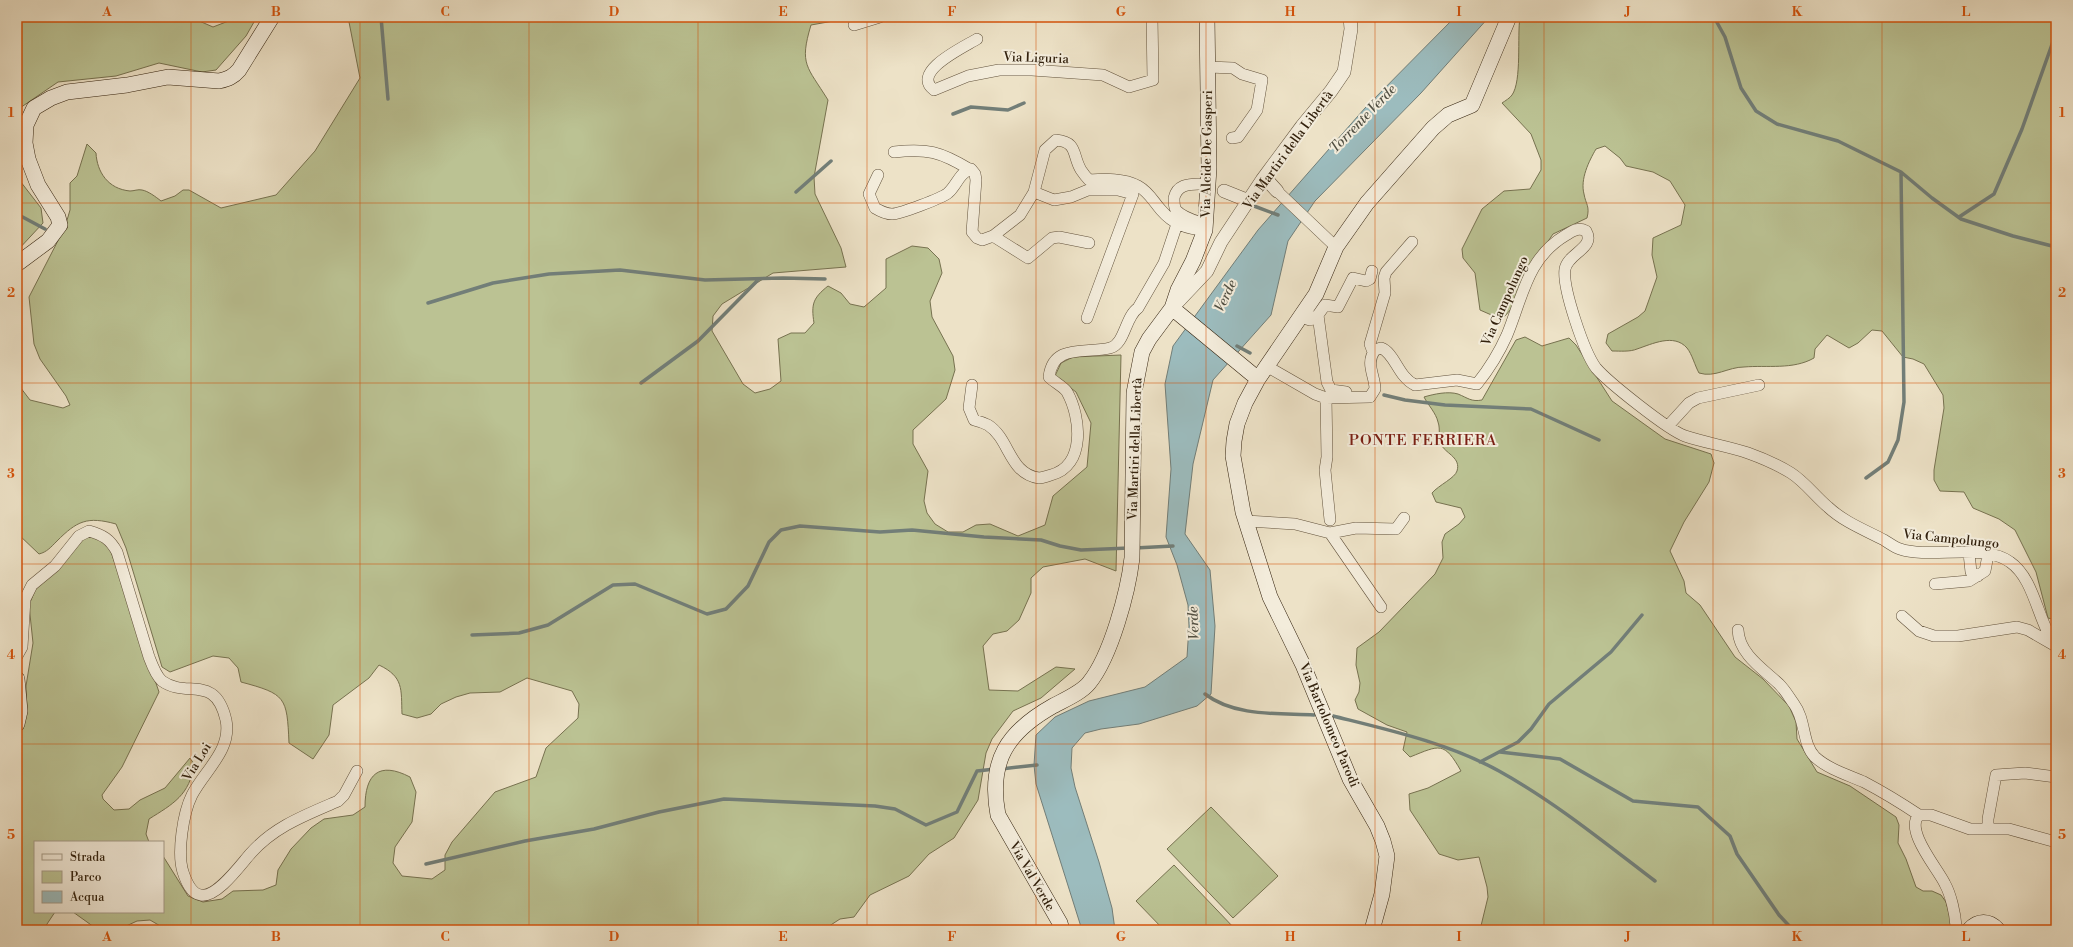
<svg xmlns="http://www.w3.org/2000/svg" width="2073" height="947" font-family="'Libre Bodoni',serif">
	<style>
		.green { fill: #bbc293; stroke: #777250 }
		.water { fill: #9cbcbe; stroke: #727e78 }
		.lines { fill: none; stroke-linecap: round; stroke-linejoin: round }
		.stream { stroke: #727e78; stroke-width: 3.5 }
		.minor-casing { stroke: #62523c; stroke-width: 12 }
		.tertiary-casing { stroke: #62523c; stroke-width: 14 }
		.secondary-casing { stroke: #33220e; stroke-width: 16 }
		.minor { stroke: #f3ecdb; stroke-width: 11 }
		.tertiary { stroke: #f3ecdb; stroke-width: 13 }
		.secondary { stroke: #f3ecdb; stroke-width: 15 }
		.grid { fill: none; stroke: #d6540c; stroke-width: 1; stroke-opacity: 0.55 }
		.labels { text-anchor: middle; dominant-baseline: central; stroke-width: 4; stroke-linejoin: round; paint-order: stroke }
		.street-label { font-size: 13px; fill: #33220e; stroke: #f3ecdb }
		.water-label { font-size: 14px; font-style: italic; fill: #525043; stroke: #f3ecdb }
		.quarter-label { font-size: 15px; letter-spacing: 1px; fill: #7a1f14; stroke: #f3ecdb }
		.neatline { fill: none; stroke: #d6540c; stroke-width: 1.5 }
		.grid-label { font-size: 13px; text-anchor: middle; font-weight: bold; fill: #d6540c }
	</style>
	<rect width="100%" height="100%" fill="#ede2c7"/>
	<filter id="stains"><feTurbulence type="fractalNoise" baseFrequency=".005" numOctaves="4"/><feColorMatrix values="0 0 0 0 .2 0 0 0 0 .09 0 0 0 0 .02 0 0 0 .5 -.17"/></filter>
	<radialGradient id="worn" r=".72"><stop offset=".6" stop-color="#630" stop-opacity="0"/><stop offset="1" stop-color="#630" stop-opacity=".3"/></radialGradient>
	<path class="green" d="M 17,17 L 190,17 L 213,27 L 239,17 L 254,22 L 246,36 L 216,70 L 202,72 L 159,63 L 116,76 L 58,82 L 17,110 Z
		M 348,17 L 839,17 L 839,20 L 811,25 C 799,65 807,66 828,100 L 814,177 L 815,194 L 841,248 L 846,267 L 773,273 L 722,304 L 713,316 L 712,331 L 743,384 L 755,393 L 770,389 L 781,381 L 778,339 L 791,333 L 805,333 L 814,323 C 811,304 813,298 828,286 L 841,293 L 850,304 L 864,307 L 886,288 L 886,259 L 912,246 L 928,248 L 939,259 L 942,273 L 930,301 L 932,317 L 953,356 L 955,370 L 946,399 L 913,430 L 913,444 L 928,471 L 924,501 L 927,513 L 935,524 L 948,532 L 963,532 L 976,525 L 990,524 L 1018,536 L 1045,525 L 1053,496 L 1087,467 L 1091,423 L 1076,392 L 1055,376 L 1061,363 L 1073,357 L 1121,355 L 1116,571 L 1085,559 L 1043,567 L 1031,578 L 1031,593 L 1019,620 L 1007,631 L 993,634 L 983,646 L 989,690 L 1018,691 L 1056,667 L 1075,669 L 1041,698 L 1013,711 L 992,739 L 986,753 L 978,800 L 954,838 L 929,854 L 909,876 L 870,895 L 854,917 L 840,919 L 823,930 L 163,930 L 162,927 L 150,920 L 137,921 L 124,927 L 94,927 L 73,912 L 163,912 L 163,856 L 188,896 L 203,902 L 222,899 L 233,891 L 263,890 L 276,885 L 278,870 L 291,849 L 311,828 L 324,819 L 353,815 L 365,807 C 365,774 379,761 410,777 L 416,792 L 412,822 L 395,847 L 393,863 L 402,876 L 432,879 L 445,870 L 445,855 L 452,842 L 495,792 L 536,777 L 546,748 L 578,718 L 579,704 L 572,691 L 527,678 L 500,692 L 470,693 L 456,697 L 441,704 L 431,714 L 417,718 L 402,714 C 401,689 404,677 379,665 L 369,678 L 333,705 L 329,735 L 313,759 L 289,743 C 287,697 286,694 241,682 L 238,668 L 229,658 L 213,656 L 170,672 L 162,667 L 126,548 L 116,524 C 87,516 77,521 57,541 C 51,547 47,552 39,554 L 17,533 L 17,383 L 30,400 L 63,408 L 70,405 L 66,396 L 40,359 L 34,344 L 29,297 L 65,227 L 70,210 L 70,183 L 77,176 L 87,144 L 96,153 C 97,172 108,189 130,191 C 134,191 138,189 142,190 C 148,191 156,197 161,201 L 175,196 L 183,190 L 189,190 L 221,208 L 276,195 L 315,151 L 360,78 Z
		M 1520,17 L 2056,17 L 2056,620 L 2048,618 L 2036,572 L 2015,530 L 1999,519 L 1973,508 L 1964,492 L 1940,491 L 1934,480 L 1934,470 L 1944,408 L 1943,395 L 1924,364 L 1913,359 L 1903,357 L 1882,331 L 1872,330 L 1858,343 L 1849,348 L 1827,335 L 1815,349 L 1814,358 C 1793,370 1767,365 1744,367 C 1728,367 1715,378 1699,373 C 1695,366 1692,354 1687,348 C 1674,333 1652,344 1637,349 C 1630,352 1620,351 1612,351 L 1606,343 L 1608,334 L 1638,317 L 1645,311 L 1657,277 L 1652,255 L 1653,238 L 1681,225 L 1685,205 L 1670,181 L 1653,172 L 1626,166 L 1620,158 L 1605,146 L 1596,149 C 1589,161 1580,179 1584,194 C 1586,205 1590,206 1587,218 L 1553,234 L 1534,262 L 1511,309 L 1505,316 L 1496,317 L 1480,310 L 1475,273 L 1463,258 L 1462,249 L 1482,209 L 1504,191 L 1530,189 L 1541,170 L 1541,160 L 1531,134 L 1502,103 C 1505,101 1510,98 1512,95 C 1522,81 1517,36 1520,17 Z
		M 17,177 L 41,208 L 43,223 L 17,251 Z
		M 1525,337 L 1542,346 L 1569,338 L 1576,345 L 1612,401 L 1665,439 L 1711,454 L 1714,463 L 1709,482 L 1684,522 L 1670,551 L 1684,581 L 1686,593 L 1700,605 L 1735,657 L 1763,679 L 1789,706 L 1796,722 L 1797,739 L 1817,772 L 1850,786 L 1896,817 L 1899,825 L 1898,843 L 1906,859 L 1916,887 L 1923,891 L 1932,891 L 1941,895 L 1946,902 L 1954,930 L 1480,930 L 1488,897 L 1487,887 L 1479,857 L 1458,860 L 1439,854 L 1410,810 L 1409,794 L 1428,788 L 1461,771 C 1444,741 1440,745 1410,757 L 1403,750 L 1407,732 L 1387,725 L 1358,709 L 1355,700 L 1359,692 L 1360,683 L 1356,665 L 1357,648 L 1379,632 L 1435,574 L 1443,558 L 1442,542 L 1445,534 L 1459,524 L 1465,517 L 1461,508 L 1436,502 L 1432,493 C 1439,485 1455,478 1457,471 C 1461,458 1447,454 1442,446 C 1437,438 1441,430 1438,422 C 1436,413 1428,405 1424,397 C 1434,394 1448,391 1458,394 C 1468,398 1471,402 1482,400 L 1516,340 Z
		M 83,535 L 106,537 L 159,692 L 122,767 L 102,795 L 103,799 L 114,810 L 129,809 L 140,800 L 165,788 L 190,758 L 194,764 C 190,795 173,804 149,819 L 146,834 L 149,842 L 35,842 L 35,912 L 55,912 L 43,930 L 17,930 L 17,746 L 27,712 L 26,686 L 33,643 L 29,605 L 36,588 Z
		M 1211,807 L 1278,876 L 1233,918 L 1167,849 Z
		M 1174,865 L 1236,930 L 1164,930 L 1136,901 Z"/>
	<path class="water" d="M 1455,17 L 1489,17 L 1421,93 L 1315,201 L 1288,241 L 1271,315 L 1213,380 L 1193,464 L 1185,534 L 1210,570 L 1215,626 L 1211,694 L 1197,706 L 1139,724 L 1101,729 L 1085,733 L 1072,748 L 1071,768 L 1075,787 L 1099,862 L 1112,908 L 1115,930 L 1082,930 L 1036,784 L 1034,765 L 1036,735 L 1055,717 L 1089,701 L 1145,687 L 1187,657 L 1189,626 L 1188,605 L 1177,565 L 1166,537 L 1171,469 L 1165,384 L 1173,346 L 1258,230 L 1365,108 Z"/>
	<g class="lines">
		<path class="stream" d="M 381,17 L 388,99
			M 1714,17 L 1725,37 L 1741,88 L 1756,111 L 1777,124 L 1838,141 L 1901,172 L 1932,198 L 1961,219 L 2013,236 L 2056,247
			M 953,114 L 971,107 L 1008,110 L 1024,103
			M 796,192 L 831,161
			M 1254,206 L 1278,215
			M 17,214 L 45,229
			M 1959,217 L 1994,194 L 2022,129 L 2055,36
			M 428,303 L 493,283 L 549,274 L 620,270 L 705,280 L 783,278 L 825,279
			M 1237,346 L 1250,353
			M 641,383 L 698,341 L 759,279
			M 1384,395 L 1405,400 L 1445,405 L 1531,409 L 1599,440
			M 1866,478 L 1888,462 L 1898,440 L 1904,402 L 1901,172
			M 1135,548 L 1173,546
			M 472,635 L 519,633 L 548,625 L 613,585 L 635,584 L 707,614 L 726,609 L 748,586 L 769,542 L 781,530 L 800,526 L 880,532 L 912,530 L 984,537 L 1041,540 L 1060,546 L 1081,550 L 1129,548
			M 1205,694 C 1235,717 1279,713 1314,715
			M 1333,716 C 1389,730 1448,743 1499,771 C 1555,802 1605,843 1655,881
			M 1500,752 L 1560,759 L 1633,801 L 1698,807 L 1730,836 L 1737,854 L 1779,915 L 1793,930
			M 1480,762 L 1518,742 L 1531,729 L 1549,704 L 1611,652 L 1642,615
			M 1001,769 L 1037,765
			M 426,864 L 525,841 L 594,829 L 659,812 L 724,799 L 875,806 L 895,809 L 926,825 L 957,812 L 977,771 L 995,769"/>
		<defs>
			<path id="minor" d="M 854,25 L 880,17
				M 977,39 C 964,47 910,72 934,90 L 968,76 L 999,70 L 1032,70 L 1103,75 L 1129,87 L 1153,80 L 1152,17
				M 1208,67 L 1233,68 L 1242,74 L 1262,80 L 1257,110 L 1238,137 L 1232,138
				M 894,152 C 927,148 941,152 969,169
				M 878,175 L 869,194 L 875,208 C 880,211 886,214 892,214 C 900,214 942,198 948,193 C 957,185 959,173 971,169 L 975,174 L 976,180 L 972,232 L 977,238 L 982,240 L 993,236 L 1020,215 L 1034,192 L 1045,150 L 1056,140 C 1078,142 1072,155 1081,170 C 1083,173 1086,177 1089,180 C 1105,179 1124,178 1138,186 C 1149,192 1153,201 1161,210 C 1173,224 1187,229 1205,230
				M 1199,184 C 1188,184 1177,185 1174,198 C 1174,202 1174,207 1176,210 C 1183,218 1196,221 1205,224
				M 1277,191 L 1336,247
				M 1034,192 L 1054,200 L 1071,197 L 1088,190 L 1118,190 L 1133,194 L 1087,318
				M 993,236 L 1028,258 L 1052,238 L 1059,237 L 1089,243
				M 1318,315 L 1327,382 L 1331,390 L 1346,392
				M 1301,317 L 1310,320 L 1318,315 L 1325,305 L 1338,307 L 1353,278 L 1366,281 L 1370,279 L 1372,271
				M 1373,352 L 1370,344 L 1385,293 L 1384,278 L 1386,272 L 1412,242
				M 1268,367 L 1315,394 L 1326,398 L 1370,397 L 1375,389 C 1375,376 1365,363 1375,350 L 1381,348 C 1395,353 1398,377 1415,385 L 1457,380 L 1477,384 C 1489,369 1499,353 1507,335 C 1523,296 1527,258 1566,235 C 1573,231 1578,227 1586,231 C 1596,248 1568,253 1565,269 C 1562,287 1584,352 1596,368 C 1608,382 1668,430 1685,436 C 1706,443 1727,446 1748,453 C 1762,458 1778,465 1791,473 C 1805,482 1815,496 1828,507 C 1844,522 1865,530 1884,540 C 1889,543 1894,547 1900,549 C 1930,559 1984,543 2010,562 C 2035,579 2038,623 2056,647
				M 972,385 L 969,408 L 974,420 C 978,421 984,423 988,425 C 1010,439 1009,474 1039,478 C 1043,478 1047,476 1051,475 C 1086,466 1081,417 1067,392 C 1064,387 1054,382 1049,377 C 1053,343 1086,354 1110,348 C 1125,344 1125,317 1138,308 L 1164,263 L 1177,224
				M 1326,398 L 1327,457 L 1325,470 L 1330,520
				M 1668,426 L 1689,403 L 1698,398 L 1759,385
				M 1246,521 L 1295,524 L 1330,533 L 1356,528 L 1396,529 L 1404,518
				M 1330,533 L 1381,607
				M 1969,553 L 1971,572 L 1978,576
				M 1935,584 L 1969,581 L 1985,571 L 1988,555
				M 1902,616 L 1919,631 L 1934,636 L 1958,636 L 2017,627 L 2028,630 L 2054,645
				M 1738,630 C 1739,654 1763,669 1779,684 C 1785,690 1789,697 1794,704 C 1806,720 1802,744 1815,757 C 1828,769 1848,775 1864,782 C 1883,792 1901,803 1919,815
				M 17,656 L 22,647 L 25,599 L 32,585 L 55,566 L 79,536 L 89,531 C 103,535 110,539 117,552 L 149,657 C 152,665 156,676 162,681 C 187,699 215,673 226,720 C 232,750 205,770 192,795 C 183,813 177,853 183,872 C 186,881 191,894 201,895 C 217,898 241,864 251,853 C 275,826 306,815 338,801 L 344,795 L 357,771
				M 1988,829 L 1988,819 L 1996,775 L 2025,773 L 2056,777
				M 1959,930 L 1956,926 C 1955,913 1951,895 1945,884 C 1938,869 1904,830 1919,815 L 1931,815 L 1970,829 L 2009,829 L 2056,842"/>
			<path id="tertiary" d="M 1267,174 L 1268,181 L 1277,191
				M 1224,191 L 1249,201
				M 1172,308 L 1207,271 L 1221,242 L 1262,180 L 1302,126 L 1331,91 L 1344,72 L 1351,29 L 1350,17"/>
			<path id="secondary" d="M 17,264 L 48,241 L 60,225 L 58,217 L 38,185 L 28,159 L 25,143 L 26,125 L 34,108 L 51,98 L 67,92 L 127,85 L 168,77 L 219,81 C 228,79 233,77 239,70 L 272,17
				M 1172,308 L 1258,379 L 1245,403 L 1237,424 L 1234,441 L 1233,456 L 1243,512 L 1270,597 L 1303,665 L 1350,779 L 1377,826 L 1383,841 L 1387,856 L 1382,894 L 1372,930
				M 1258,379 L 1316,294 L 1336,247 L 1367,203 L 1433,128 L 1448,115 L 1472,105 L 1509,17
				M 17,679 L 20,711 L 17,724
				M 1062,930 L 1060,923 L 998,815 C 988,761 1007,732 1053,706 C 1064,700 1081,693 1089,683 C 1111,656 1128,592 1132,558 L 1134,393 L 1142,352 L 1149,339 L 1172,308 L 1178,290 L 1193,261 L 1205,230 L 1209,168 L 1207,17
				M 1969,930 C 1978,920 1989,920 1998,930"/>
		</defs>
		<use href="#minor" class="minor-casing"/>
		<use href="#tertiary" class="tertiary-casing"/>
		<use href="#secondary" class="secondary-casing"/>
		<use href="#minor" class="minor"/>
		<use href="#tertiary" class="tertiary"/>
		<use href="#secondary" class="secondary"/>
	</g>
	<path class="grid" d="M 191,17 L 191,930M 360,17 L 360,930M 529,17 L 529,930M 698,17 L 698,930M 867,17 L 867,930M 1036,17 L 1036,930M 1206,17 L 1206,930M 1375,17 L 1375,930M 1544,17 L 1544,930M 1713,17 L 1713,930M 1882,17 L 1882,930M 17,203 L 2056,203M 17,383 L 2056,383M 17,564 L 2056,564M 17,744 L 2056,744"/>
	<g class="labels">
		<g class="street-label">
			<text transform="translate(1036 58) rotate(2)">Via Liguria</text>
			<text transform="translate(1288 150) rotate(-54)">Via Martiri della Libertà</text>
			<text transform="translate(1207 154) rotate(-89)">Via Alcide De Gasperi</text>
			<text transform="translate(1505 301) rotate(-66)">Via Campolungo</text>
			<text transform="translate(1135 449) rotate(-88)">Via Martiri della Libertà</text>
			<text transform="translate(1951 539) rotate(6)">Via Campolungo</text>
			<text transform="translate(1329 725) rotate(67)">Via Bartolomeo Parodi</text>
			<text transform="translate(197 762) rotate(-58)">Via Loi</text>
			<text transform="translate(1032 876) rotate(60)">Via Val Verde</text>
		</g>
		<g class="water-label">
			<text transform="translate(1363 119) rotate(-46)">Torrente Verde</text>
			<text transform="translate(1226 296) rotate(-65)">Verde</text>
			<text transform="translate(1194 623) rotate(-93)">Verde</text>
		</g>
		<g class="quarter-label">
			<text x="1423" y="440">PONTE FERRIERA</text>
		</g>
	</g>
	<rect width="2073" height="947" fill="none" stroke="#ede2c7" stroke-width="44"/>
	<rect x="34" y="841" width="130" height="72" fill="#f3ecdb" stroke="#a69b89"/>
	<rect x="42" y="854" width="20" height="6" fill="#f3ecdb" stroke="#a69b89"/>
	<text x="70" y="861" font-size="12" fill="#33220e">Strada</text>
	<rect x="42" y="871" width="20" height="12" fill="#bbc293" stroke="#a69b89"/>
	<text x="70" y="881" font-size="12" fill="#33220e">Parco</text>
	<rect x="42" y="891" width="20" height="12" fill="#9cbcbe" stroke="#a69b89"/>
	<text x="70" y="901" font-size="12" fill="#33220e">Acqua</text>
	<rect x="22" y="22" width="2029" height="903" class="neatline"/>
	<g class="grid-label">
		<text x="107" y="16">A</text>
		<text x="276" y="16">B</text>
		<text x="445" y="16">C</text>
		<text x="614" y="16">D</text>
		<text x="783" y="16">E</text>
		<text x="952" y="16">F</text>
		<text x="1121" y="16">G</text>
		<text x="1290" y="16">H</text>
		<text x="1459" y="16">I</text>
		<text x="1628" y="16">J</text>
		<text x="1797" y="16">K</text>
		<text x="1966" y="16">L</text>
		<text x="11" y="117">1</text>
		<text x="2062" y="117">1</text>
		<text x="11" y="297">2</text>
		<text x="2062" y="297">2</text>
		<text x="11" y="478">3</text>
		<text x="2062" y="478">3</text>
		<text x="11" y="659">4</text>
		<text x="2062" y="659">4</text>
		<text x="11" y="839">5</text>
		<text x="2062" y="839">5</text>
		<text x="107" y="941">A</text>
		<text x="276" y="941">B</text>
		<text x="445" y="941">C</text>
		<text x="614" y="941">D</text>
		<text x="783" y="941">E</text>
		<text x="952" y="941">F</text>
		<text x="1121" y="941">G</text>
		<text x="1290" y="941">H</text>
		<text x="1459" y="941">I</text>
		<text x="1628" y="941">J</text>
		<text x="1797" y="941">K</text>
		<text x="1966" y="941">L</text>
	</g>
	<rect width="100%" height="100%" filter="url(#stains)"/>
	<rect width="100%" height="100%" fill="url(#worn)"/>
</svg>
